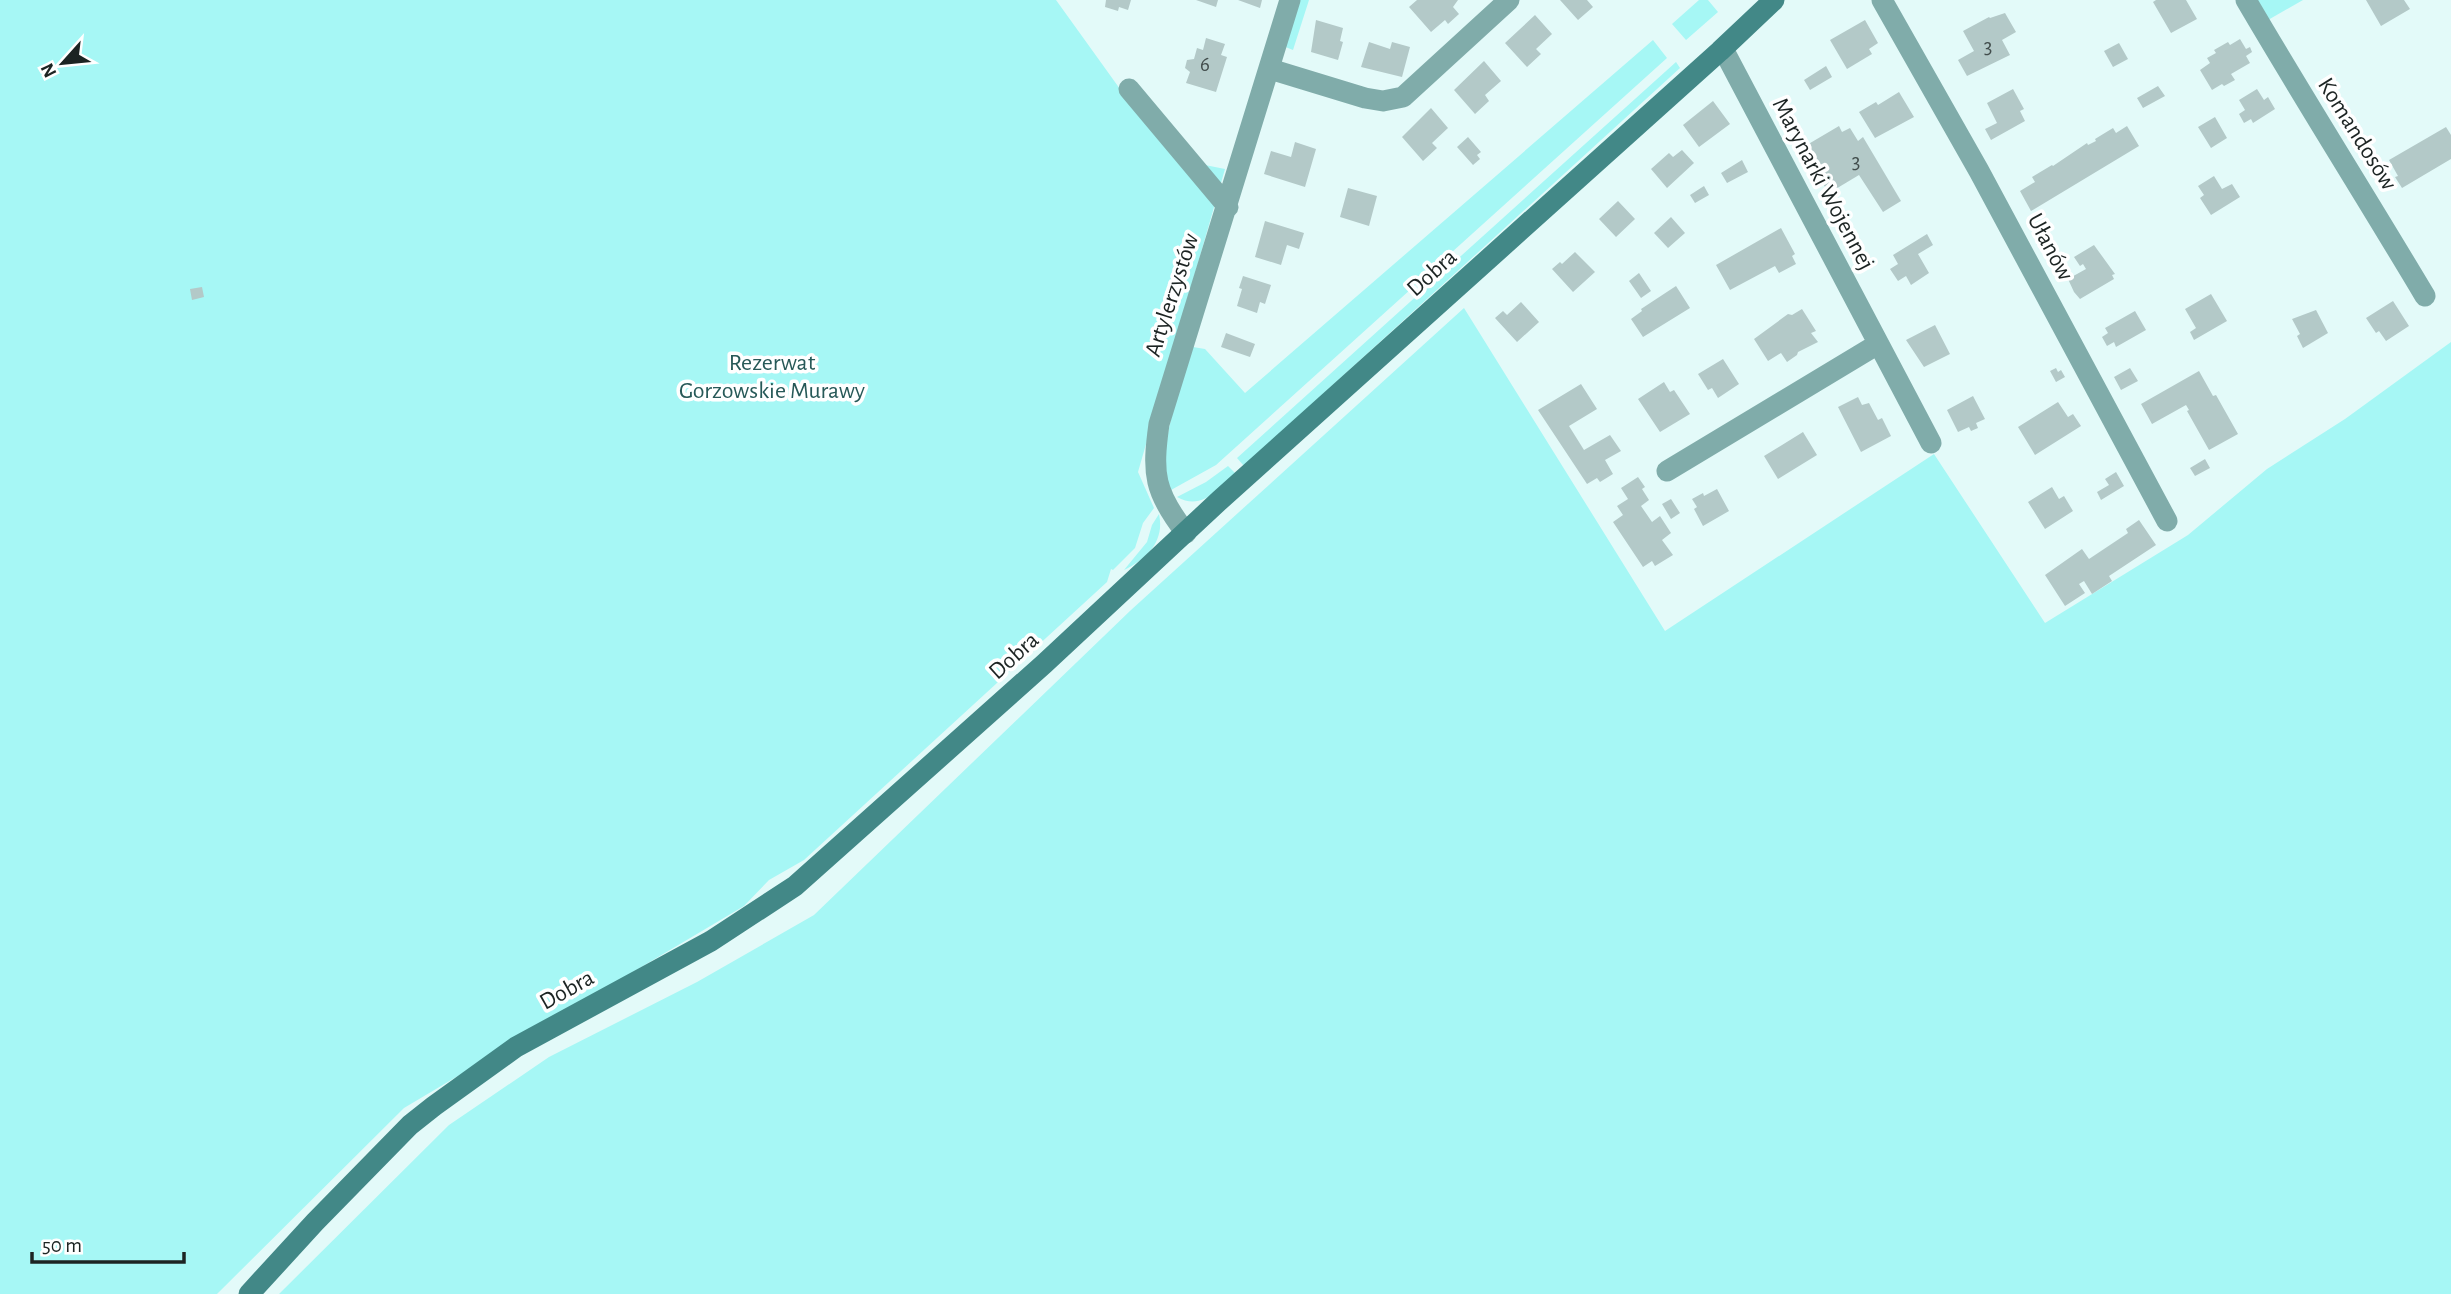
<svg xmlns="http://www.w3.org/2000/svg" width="2451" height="1294" font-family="'Alegreya Sans',sans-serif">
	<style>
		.green { fill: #a6f7f5 }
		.building { fill: #b3c9c8 }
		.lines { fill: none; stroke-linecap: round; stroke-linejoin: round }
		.street { stroke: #80acaa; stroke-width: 21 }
		.secondary { stroke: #428887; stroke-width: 21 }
		.labels { text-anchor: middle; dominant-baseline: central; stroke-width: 7; stroke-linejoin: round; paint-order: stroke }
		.number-label { font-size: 21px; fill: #424d4c }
		.street-label { font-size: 24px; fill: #1c2423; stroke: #fff }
		.park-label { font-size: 24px; fill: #275958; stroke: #fff }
	</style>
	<rect width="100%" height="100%" fill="#e3faf9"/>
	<path class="green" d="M 0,0 L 1056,0 L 1120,89 L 1200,164 L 1225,169 L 1138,472 L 1154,508 L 1143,523 L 1135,548 L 1113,570 L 1111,569 L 1107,582 L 804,860 L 769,880 L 744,906 L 404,1108 L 217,1294 L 0,1294 Z
		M 1296,0 L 1309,0 L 1293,50 L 1283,46 Z
		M 1699,0 L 1708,0 L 1718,12 L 1686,40 L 1672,24 Z
		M 2257,0 L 2303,0 L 2268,20 Z
		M 1653,40 L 1667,58 L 1216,465 L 1171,490 C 1153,454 1182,385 1193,347 L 1205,349 L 1245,393 Z
		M 1676,62 L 1680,68 L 1244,466 L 1237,458 Z
		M 1464,308 L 1665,631 L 1934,454 L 2045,623 L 2188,535 L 2267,469 L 2345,419 L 2451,342 L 2451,1294 L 279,1294 L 449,1125 L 549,1057 L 697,982 L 814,915 L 1131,610 Z
		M 1228,466 L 1236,474 C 1218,489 1202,511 1177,497 L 1206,482 Z
		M 1159,514 C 1165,541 1147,559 1124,570 L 1147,542 L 1152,525 Z"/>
	<path class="building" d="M 1106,0 L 1131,0 L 1128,10 L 1119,7 L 1118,11 L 1105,7 Z
		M 1196,0 L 1218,0 L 1216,7 Z
		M 1238,0 L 1262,0 L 1260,8 Z
		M 1417,0 L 1458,0 L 1453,7 L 1459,14 L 1448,24 L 1445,20 L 1431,32 L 1409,7 Z
		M 1560,0 L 1587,0 L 1593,7 L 1578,20 Z
		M 2156,0 L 2186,0 L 2197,19 L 2171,33 L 2153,2 Z
		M 2366,0 L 2404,0 L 2410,9 L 2381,26 Z
		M 2005,13 L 2016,32 L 2002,40 L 2010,55 L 1967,76 L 1958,60 L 1974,51 L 1963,31 L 1989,17 L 1990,18 Z
		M 1535,15 L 1552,34 L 1536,49 L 1541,54 L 1527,67 L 1505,43 Z
		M 1316,20 L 1343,28 L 1340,41 L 1343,42 L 1338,60 L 1311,52 Z
		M 1865,20 L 1878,43 L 1869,49 L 1872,54 L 1847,69 L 1830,40 Z
		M 1206,38 L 1225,44 L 1221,55 L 1227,57 L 1216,92 L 1186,83 L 1190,72 L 1185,68 L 1187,60 L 1194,59 L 1197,48 L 1203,50 Z
		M 2240,39 L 2246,49 L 2250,47 L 2252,52 L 2246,56 L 2250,63 L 2231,74 L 2235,80 L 2224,86 L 2222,84 L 2212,90 L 2200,70 L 2210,63 L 2207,58 L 2216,53 L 2214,50 L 2228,42 L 2230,45 Z
		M 1369,42 L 1390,49 L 1392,42 L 1410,47 L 1402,77 L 1361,67 Z
		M 2119,43 L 2128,59 L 2113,67 L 2104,51 Z
		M 1484,61 L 1501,81 L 1485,95 L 1489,101 L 1475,114 L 1454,90 Z
		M 1826,66 L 1832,77 L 1810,90 L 1804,80 Z
		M 2158,86 L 2165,96 L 2143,108 L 2137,98 Z
		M 2013,89 L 2024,109 L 2020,111 L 2025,121 L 1991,140 L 1985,129 L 1997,123 L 1987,103 Z
		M 2257,89 L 2264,100 L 2268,97 L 2275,109 L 2253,123 L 2251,119 L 2244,123 L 2239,114 L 2245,110 L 2239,100 Z
		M 1899,92 L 1914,117 L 1875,138 L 1859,112 L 1876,102 L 1878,105 Z
		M 1713,101 L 1730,124 L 1699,147 L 1683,125 Z
		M 1431,108 L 1448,128 L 1432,143 L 1437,148 L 1423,161 L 1402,137 Z
		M 2215,117 L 2227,138 L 2211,148 L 2198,127 Z
		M 1839,126 L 1842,132 L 1850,128 L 1858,141 L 1863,137 L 1901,201 L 1883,212 L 1859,175 L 1829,193 L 1800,149 Z
		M 2127,126 L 2139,146 L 2031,211 L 2020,191 L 2035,182 L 2032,177 L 2052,165 L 2053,166 L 2087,143 L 2088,145 L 2096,141 L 2095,139 L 2113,128 L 2116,133 Z
		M 2446,127 L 2451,135 L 2451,159 L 2402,188 L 2395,177 L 2398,176 L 2389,160 Z
		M 1468,137 L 1481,152 L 1477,155 L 1480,159 L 1473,165 L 1457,147 Z
		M 1295,142 L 1316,149 L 1305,187 L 1264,174 L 1271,151 L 1291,157 Z
		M 1682,150 L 1694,163 L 1667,188 L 1651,169 L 1669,153 L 1673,157 Z
		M 1742,160 L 1748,172 L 1727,183 L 1721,173 Z
		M 2214,176 L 2222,189 L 2232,184 L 2240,197 L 2211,215 L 2200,198 L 2204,195 L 2198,186 Z
		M 1704,186 L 1709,195 L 1695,203 L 1690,195 Z
		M 1348,188 L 1377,196 L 1369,226 L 1340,217 Z
		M 1618,201 L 1635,219 L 1616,237 L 1599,219 Z
		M 1671,217 L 1685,233 L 1668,248 L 1654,233 Z
		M 1265,221 L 1304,233 L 1299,249 L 1287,245 L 1281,265 L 1255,257 Z
		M 1781,228 L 1795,254 L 1792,256 L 1796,264 L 1779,273 L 1775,266 L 1730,290 L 1716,265 Z
		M 1927,234 L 1933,245 L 1918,254 L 1929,273 L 1911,285 L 1906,276 L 1898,281 L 1890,269 L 1898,264 L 1893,255 Z
		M 2094,245 L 2115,274 L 2112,275 L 2114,279 L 2080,299 L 2074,292 L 2068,279 L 2086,269 L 2083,264 L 2080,266 L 2074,257 Z
		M 1575,252 L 1595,272 L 1573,292 L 1552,269 L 1560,262 L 1562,264 Z
		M 1639,273 L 1651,291 L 1641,298 L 1629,281 Z
		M 1243,276 L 1271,285 L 1265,304 L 1260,302 L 1257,313 L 1237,306 L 1242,289 L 1239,288 Z
		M 1676,286 L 1690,308 L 1643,337 L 1631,319 L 1642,311 L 1641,309 Z
		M 202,287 L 204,297 L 192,300 L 190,289 Z
		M 2211,294 L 2227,321 L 2194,340 L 2190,332 L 2196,328 L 2185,309 Z
		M 2393,301 L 2409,326 L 2386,341 L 2379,331 L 2376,333 L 2366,318 Z
		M 1521,302 L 1539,322 L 1517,342 L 1495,318 L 1503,311 L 1507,315 Z
		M 1802,309 L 1816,331 L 1811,333 L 1818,342 L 1798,352 L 1797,355 L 1787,362 L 1781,353 L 1768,361 L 1754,339 L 1788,314 L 1792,315 Z
		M 2316,310 L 2328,333 L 2303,348 L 2297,336 L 2300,334 L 2292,319 Z
		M 2135,311 L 2146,330 L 2116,347 L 2114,342 L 2107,346 L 2102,337 L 2108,333 L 2105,328 Z
		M 1935,325 L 1950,354 L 1924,367 L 1906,340 Z
		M 1226,333 L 1255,344 L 1250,357 L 1221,347 Z
		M 1723,359 L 1739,384 L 1718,398 L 1712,388 L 1708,390 L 1698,374 Z
		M 2056,368 L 2058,372 L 2061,370 L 2065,377 L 2056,382 L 2050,371 Z
		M 2130,368 L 2138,381 L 2121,390 L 2114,377 Z
		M 2199,371 L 2213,396 L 2216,395 L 2238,434 L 2209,450 L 2187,411 L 2189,410 L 2186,405 L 2152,424 L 2141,404 Z
		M 1664,382 L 1670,392 L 1674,390 L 1690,414 L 1660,432 L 1638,399 Z
		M 1581,384 L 1597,409 L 1569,426 L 1584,450 L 1610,435 L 1621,451 L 1605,460 L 1613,474 L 1600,482 L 1597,478 L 1587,484 L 1538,410 Z
		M 1973,396 L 1985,419 L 1976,423 L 1978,428 L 1971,431 L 1969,427 L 1958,432 L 1947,410 Z
		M 1858,397 L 1862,405 L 1869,403 L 1878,420 L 1882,418 L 1891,436 L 1861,452 L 1838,407 Z
		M 2058,402 L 2068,417 L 2073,414 L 2081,426 L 2035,455 L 2018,427 Z
		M 1803,432 L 1817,455 L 1778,479 L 1764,456 Z
		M 2205,459 L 2210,468 L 2195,476 L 2190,468 Z
		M 2116,472 L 2124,486 L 2101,500 L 2097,492 L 2109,485 L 2105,479 Z
		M 1638,477 L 1645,487 L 1642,489 L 1649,500 L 1641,506 L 1652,522 L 1660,516 L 1671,533 L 1662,540 L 1673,555 L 1655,566 L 1652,561 L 1643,567 L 1613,522 L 1623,515 L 1617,506 L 1628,499 L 1621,488 Z
		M 2052,487 L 2059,499 L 2064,496 L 2073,511 L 2045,529 L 2028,502 Z
		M 1717,489 L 1729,511 L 1703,526 L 1694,509 L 1697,507 L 1692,499 L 1703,493 L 1704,496 Z
		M 1671,499 L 1680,513 L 1671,519 L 1662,504 Z
		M 2139,520 L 2156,545 L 2109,576 L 2112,581 L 2092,594 L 2084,581 L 2079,584 L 2085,593 L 2065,606 L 2045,575 L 2082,549 L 2089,559 L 2128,533 L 2126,529 Z"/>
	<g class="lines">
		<path class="street" d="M 1882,0 L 1979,171 L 2167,521
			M 2246,0 C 2304,99 2366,197 2425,296
			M 1723,49 L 1931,443
			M 1270,69 L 1365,98 L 1383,101 L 1403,97 L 1509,0
			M 1129,89 L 1228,207
			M 1667,471 L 1878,344
			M 1186,533 C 1154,492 1152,474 1159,424 L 1290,0"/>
		<path class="secondary" d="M 249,1294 L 315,1222 L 410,1125 L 434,1106 L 516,1047 L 711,941 L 795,886 L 1044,664 L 1220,500 L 1720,51 L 1774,0"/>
	</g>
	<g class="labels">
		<g class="number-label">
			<text x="1988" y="46">3</text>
			<text x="1205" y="64">6</text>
			<text x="1856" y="161">3</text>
		</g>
		<g class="street-label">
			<text transform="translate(2357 134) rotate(58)">Komandosów</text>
			<text transform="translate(1823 184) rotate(62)">Marynarki Wojennej</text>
			<text transform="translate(2050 247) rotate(62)">Ułanów</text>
			<text transform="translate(1432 273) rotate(-42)">Dobra</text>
			<text transform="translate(1172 295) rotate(-72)">Artylerzystów</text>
			<text transform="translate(1014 656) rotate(-42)">Dobra</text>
			<text transform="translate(567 990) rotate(-29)">Dobra</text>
		</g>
		<g class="park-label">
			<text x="772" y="363">Rezerwat<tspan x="772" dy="28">Gorzowskie Murawy</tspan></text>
		</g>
	</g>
	<g transform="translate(63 63) rotate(243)" stroke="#ffffff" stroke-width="5" paint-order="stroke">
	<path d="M0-5L12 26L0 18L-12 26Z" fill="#1c2423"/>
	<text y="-10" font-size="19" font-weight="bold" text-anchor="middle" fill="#1c2423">N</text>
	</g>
	<path d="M32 1252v10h152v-10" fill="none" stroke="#1c2423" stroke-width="3.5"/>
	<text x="42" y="1252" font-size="21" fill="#1c2423" stroke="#ffffff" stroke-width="5" paint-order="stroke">50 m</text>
</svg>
